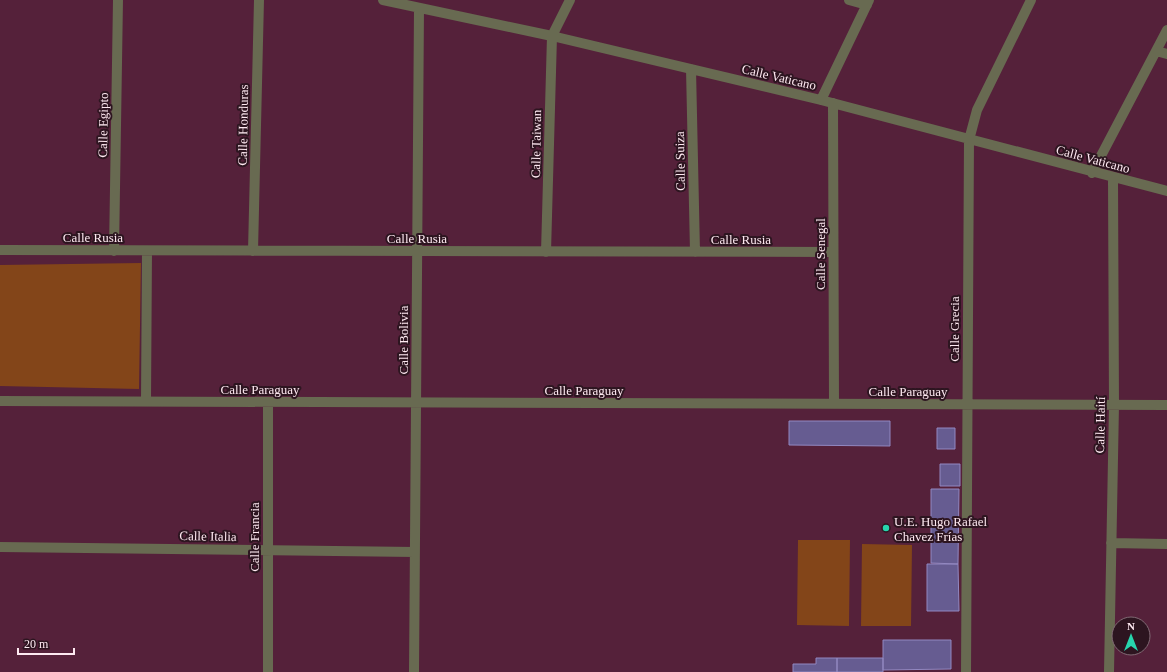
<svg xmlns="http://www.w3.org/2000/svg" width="1167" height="672" font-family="'Times New Roman',serif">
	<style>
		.green { fill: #834519 }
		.building { fill: #665c91; stroke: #9288c1 }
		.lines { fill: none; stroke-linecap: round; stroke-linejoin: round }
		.minor { stroke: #686a51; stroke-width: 10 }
		.poi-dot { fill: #27d5ad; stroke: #2d1520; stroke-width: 1.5 }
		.labels { text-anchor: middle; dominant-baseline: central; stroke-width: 4; stroke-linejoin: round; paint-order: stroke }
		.street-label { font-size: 13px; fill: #fee9f1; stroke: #2d1520 }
		.poi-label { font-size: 13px; fill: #fee9f1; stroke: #2d1520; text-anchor: start }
	</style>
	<rect width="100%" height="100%" fill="#55213a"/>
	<path class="green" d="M 141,263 L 139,389 L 0,386 L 0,265 Z
		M 798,540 L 850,540 L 849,626 L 797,625 Z
		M 862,544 L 912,545 L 911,626 L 861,626 Z"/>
	<path class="building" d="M 789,421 L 890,421 L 890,446 L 789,445 Z
		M 937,428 L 955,428 L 955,449 L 937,449 Z
		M 940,464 L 960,464 L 960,486 L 940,486 Z
		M 931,489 L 959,489 L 958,564 L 931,563 Z
		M 927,564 L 958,564 L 959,611 L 927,611 Z
		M 883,640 L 951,640 L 951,669 L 883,670 Z
		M 816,658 L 837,658 L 837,672 L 793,672 L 793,664 L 816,664 Z
		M 837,658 L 883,658 L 883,672 L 837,672 Z"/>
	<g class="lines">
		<path class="minor" d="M 383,0 L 552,36 L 821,100 L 1167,191
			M 849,0 L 867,5
			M 1156,51 L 1167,54
			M 691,69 L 695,252
			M 821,100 L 869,0
			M 833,103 L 834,404
			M 1092,173 L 1167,30
			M 0,250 L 833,252
			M 114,251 L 118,0
			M 253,251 L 259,0
			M 546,252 L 552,36 L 570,0
			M 0,401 L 1167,405
			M 146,401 L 147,251
			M 268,402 L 268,672
			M 1111,543 L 1167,544
			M 0,547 L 415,552
			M 414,672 L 419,9
			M 966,672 L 969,140 L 977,110 L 1031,0
			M 1109,672 L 1114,405 L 1113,178"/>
	</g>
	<circle class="poi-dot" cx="886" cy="528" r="4"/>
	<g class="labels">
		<g class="street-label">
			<text transform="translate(779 77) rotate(13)">Calle Vaticano</text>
			<text transform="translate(103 125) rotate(-89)">Calle Egipto</text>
			<text transform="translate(243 125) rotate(-89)">Calle Honduras</text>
			<text transform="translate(536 144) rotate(-89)">Calle Taiwan</text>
			<text transform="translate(1093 159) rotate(15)">Calle Vaticano</text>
			<text transform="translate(680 161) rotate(-91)">Calle Suiza</text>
			<text x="93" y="237">Calle Rusia</text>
			<text x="417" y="238">Calle Rusia</text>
			<text x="741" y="239">Calle Rusia</text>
			<text transform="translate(820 254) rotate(-90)">Calle Senegal</text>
			<text transform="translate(954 329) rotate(-90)">Calle Grecia</text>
			<text transform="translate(403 340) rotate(-90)">Calle Bolivia</text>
			<text x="260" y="389">Calle Paraguay</text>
			<text x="584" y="390">Calle Paraguay</text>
			<text x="908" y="391">Calle Paraguay</text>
			<text transform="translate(1100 425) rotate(-89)">Calle Haití</text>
			<text transform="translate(208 536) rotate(1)">Calle Italia</text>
			<text transform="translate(254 537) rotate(-90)">Calle Francia</text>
		</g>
		<g class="poi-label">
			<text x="894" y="521">U.E. Hugo Rafael<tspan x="894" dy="15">Chavez Frías</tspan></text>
		</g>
	</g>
	<g transform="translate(1131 636)"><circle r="19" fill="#2d1520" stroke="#816a74"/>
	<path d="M0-3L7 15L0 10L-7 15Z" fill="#27d5ad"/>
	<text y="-6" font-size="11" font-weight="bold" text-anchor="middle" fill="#fee9f1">N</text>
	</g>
	<path d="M18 648v6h56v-6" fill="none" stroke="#fee9f1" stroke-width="2"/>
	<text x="24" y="648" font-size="12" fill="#fee9f1" stroke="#2d1520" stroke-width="3" paint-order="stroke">20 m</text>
</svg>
